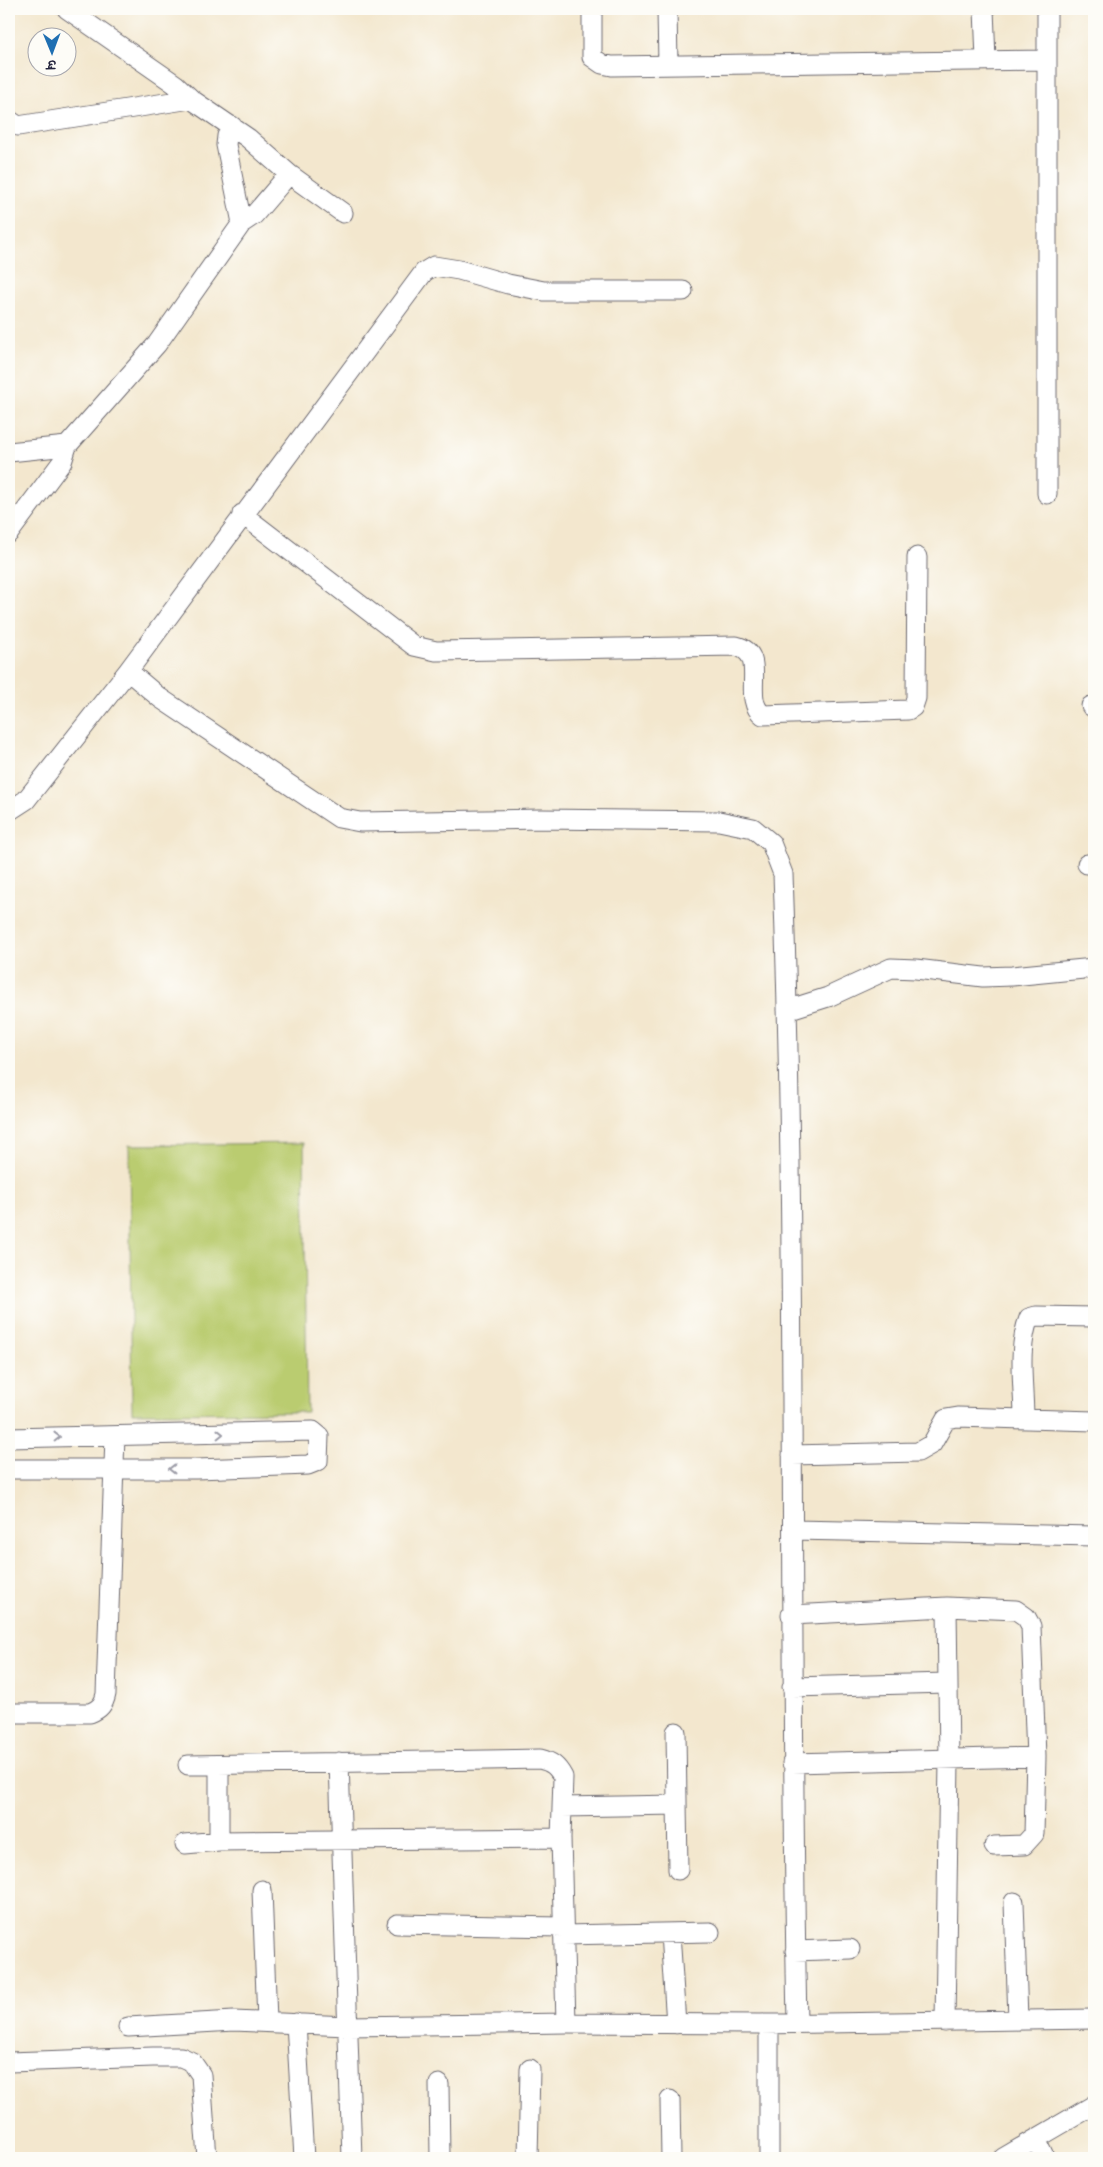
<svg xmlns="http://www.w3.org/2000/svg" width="1103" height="2167" font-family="Kalam,'Playpen Sans Deva',sans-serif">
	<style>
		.green { fill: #bacc6f; stroke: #6e7755 }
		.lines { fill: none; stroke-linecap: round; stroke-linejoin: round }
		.minor-casing { stroke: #6b676e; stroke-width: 21 }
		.minor { stroke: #fff; stroke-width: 19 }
		.oneway { stroke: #9c9ca7 }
	</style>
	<rect width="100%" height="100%" fill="#fdfcf7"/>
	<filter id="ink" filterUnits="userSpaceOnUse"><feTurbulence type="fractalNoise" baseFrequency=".02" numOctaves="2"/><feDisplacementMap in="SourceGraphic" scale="10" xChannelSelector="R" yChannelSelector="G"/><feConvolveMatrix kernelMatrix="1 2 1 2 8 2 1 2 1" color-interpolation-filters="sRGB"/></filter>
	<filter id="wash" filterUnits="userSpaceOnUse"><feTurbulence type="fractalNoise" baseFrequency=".0096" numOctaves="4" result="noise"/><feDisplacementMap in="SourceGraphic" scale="20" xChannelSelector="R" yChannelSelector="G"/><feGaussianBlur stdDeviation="1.12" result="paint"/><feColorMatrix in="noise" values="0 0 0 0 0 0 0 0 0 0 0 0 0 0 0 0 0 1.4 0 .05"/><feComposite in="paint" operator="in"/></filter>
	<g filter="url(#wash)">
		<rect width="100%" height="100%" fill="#f3e7ce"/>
		<path class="green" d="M 304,1143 L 307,1412 L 132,1413 L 129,1145 Z"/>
	</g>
	<g filter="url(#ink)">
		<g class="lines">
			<defs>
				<path id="minor" d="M 67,9 L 175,84 L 191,99 L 248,138 L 289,174 L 343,213
					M 592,9 L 592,57 L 602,64 L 612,66 L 1047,60
					M 667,9 L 668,65
					M 984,9 L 986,60
					M 1047,9 L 1047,494
					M 9,120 L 18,126 L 191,99
					M 232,126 L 227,136 L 226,145 L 242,223
					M 9,452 L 67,446
					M 242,514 L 414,646 L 436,651 L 736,646 C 770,654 740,698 763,715 L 908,710 L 913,707 L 916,698 L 917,557
					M 9,533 L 62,462 L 67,446 L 157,344 L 242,223 L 254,215 L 289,174
					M 128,671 L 160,698 L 339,818 L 360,822 L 540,819 L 719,821 L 753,828 L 771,843 L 783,874 C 797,1257 789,1640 797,2023
					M 1091,706 L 1094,706
					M 9,811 L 26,800 L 128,671 L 424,272 L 434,266 L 459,270 L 508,284 L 544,291 L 683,291
					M 1087,864 L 1094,864
					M 787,1010 L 828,997 L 891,968 L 916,969 L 983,977 L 1012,976 L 1094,968
					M 1024,1419 C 1024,1387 1017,1348 1029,1318 L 1036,1316 L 1094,1317
					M 9,1438 L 313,1431 L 319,1436 L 318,1461 L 308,1465 L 196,1469 L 9,1469
					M 792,1455 L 918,1452 L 932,1444 L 946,1419 L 958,1417 L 1094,1421
					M 793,1530 L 1094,1536
					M 791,1615 L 947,1607 L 1016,1610 L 1026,1617 L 1031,1626 L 1036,1757 L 1034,1834 L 1024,1845 L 994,1846
					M 792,1687 L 947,1683
					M 9,1713 L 90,1713 C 100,1709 104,1704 106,1694 L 115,1436
					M 676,1732 L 678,1870
					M 339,1762 L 352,2158
					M 792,1763 L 1036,1757
					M 188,1765 L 540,1759 C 552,1762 557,1766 563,1777 L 561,1838 L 566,2023
					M 219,1765 L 219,1841
					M 562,1807 L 677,1805
					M 185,1844 L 219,1841 L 561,1838
					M 262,1890 L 267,2021
					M 1014,1902 L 1018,2020
					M 397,1924 L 563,1927
					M 670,1933 L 676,2024
					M 563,1935 L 710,1932
					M 795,1951 L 850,1949
					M 945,2022 L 949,1761 L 947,1607
					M 296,2023 L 304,2158
					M 128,2027 L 234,2021 L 347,2026 L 566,2023 L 760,2024 L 1094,2019
					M 9,2062 L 153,2057 L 181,2057 L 192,2062 L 201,2075 L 207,2158
					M 439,2084 L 440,2158
					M 670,2100 L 671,2158
					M 1036,2139 L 1045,2158
					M 528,2158 L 530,2069
					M 769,2158 L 769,2024
					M 1003,2158 L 1094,2105"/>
			</defs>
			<use href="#minor" class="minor-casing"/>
			<use href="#minor" class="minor"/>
		</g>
		<defs><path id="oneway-chevron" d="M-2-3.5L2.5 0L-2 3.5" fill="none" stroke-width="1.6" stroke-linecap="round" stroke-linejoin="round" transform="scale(1.25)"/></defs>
		<g class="oneway">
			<use href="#oneway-chevron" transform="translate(220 1434) rotate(-1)"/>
			<use href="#oneway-chevron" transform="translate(57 1437) rotate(-1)"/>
			<use href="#oneway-chevron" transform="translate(172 1469) rotate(180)"/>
		</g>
	</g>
	<rect width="1103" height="2167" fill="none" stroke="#fdfcf7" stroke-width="30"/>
	<g transform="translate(52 52) rotate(179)"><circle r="24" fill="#fdfcf7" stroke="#a5a5ac"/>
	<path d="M0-4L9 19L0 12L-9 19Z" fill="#1f6fb2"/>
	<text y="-8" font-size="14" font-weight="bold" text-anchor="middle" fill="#22223b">उ</text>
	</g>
</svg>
